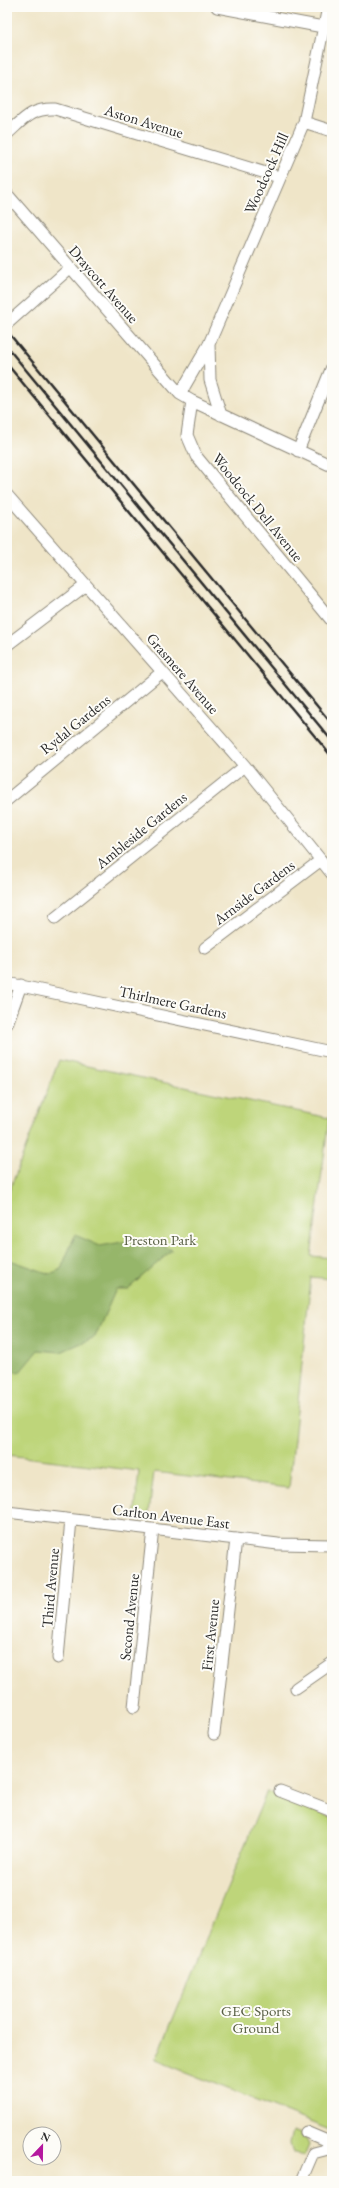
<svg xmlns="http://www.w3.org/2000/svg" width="339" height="2188" font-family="'EB Garamond',serif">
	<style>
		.green { fill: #bed57a; stroke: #748052 }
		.forest { fill: #96b66a; stroke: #60704a }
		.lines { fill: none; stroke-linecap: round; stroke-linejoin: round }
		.minor-casing { stroke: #8d887a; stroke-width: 13 }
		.minor { stroke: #fff; stroke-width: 11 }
		.rail { stroke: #2b2b2b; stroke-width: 2.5 }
		.labels { text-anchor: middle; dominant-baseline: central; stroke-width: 4; stroke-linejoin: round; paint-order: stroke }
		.street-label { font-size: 15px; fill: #2b2b2b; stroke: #fdfcf7 }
		.park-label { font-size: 15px; fill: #575e43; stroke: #fdfcf7 }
	</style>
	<rect width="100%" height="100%" fill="#fdfcf7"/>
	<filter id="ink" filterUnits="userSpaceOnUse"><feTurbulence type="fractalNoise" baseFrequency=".025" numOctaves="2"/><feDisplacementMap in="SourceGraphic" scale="8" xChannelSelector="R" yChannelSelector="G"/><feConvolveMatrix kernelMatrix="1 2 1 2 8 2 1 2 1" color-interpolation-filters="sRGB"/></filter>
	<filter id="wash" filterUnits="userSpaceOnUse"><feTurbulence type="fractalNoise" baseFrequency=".012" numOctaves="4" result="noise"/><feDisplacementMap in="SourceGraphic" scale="16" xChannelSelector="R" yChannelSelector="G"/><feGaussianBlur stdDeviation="0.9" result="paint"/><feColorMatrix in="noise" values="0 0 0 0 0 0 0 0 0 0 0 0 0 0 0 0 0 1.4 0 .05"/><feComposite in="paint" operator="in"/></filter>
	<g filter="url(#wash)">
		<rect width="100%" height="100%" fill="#efe5c8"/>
		<path class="green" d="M 59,1060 L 329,1118 L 311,1256 L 332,1258 L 332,1279 L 311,1277 L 289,1488 L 154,1472 L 148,1521 L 134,1519 L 139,1471 L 7,1455 L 7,1197 Z
			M 267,1791 L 332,1818 L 332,2131 L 156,2060 Z
			M 293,2131 L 301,2134 L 300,2137 L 306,2139 L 309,2145 L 304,2157 L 293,2152 L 290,2144 Z"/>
		<path class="forest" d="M 75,1235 L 100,1246 L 128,1241 L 158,1244 L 172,1250 L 128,1289 L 116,1289 L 95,1337 L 61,1352 L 38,1350 L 19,1373 L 7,1369 L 7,1259 L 50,1274 L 61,1269 Z"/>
	</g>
	<g filter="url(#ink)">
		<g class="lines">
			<defs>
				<path id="minor" d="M 217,7 L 323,27
					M 304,122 L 332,131
					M 7,134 C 24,119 31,108 55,109 L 279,177
					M 7,194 L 180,394 L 192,401 L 332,466
					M 8,323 L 70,268
					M 209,344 L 210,380 L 221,415
					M 180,394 L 209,344 L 304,122 L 328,7
					M 192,401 L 187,435 L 196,456 L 332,621
					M 298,451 L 332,367
					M 7,495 L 245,766 L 332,874
					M 7,645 L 86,585
					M 7,800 L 162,672
					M 55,918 L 245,766
					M 205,948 L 321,860
					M 7,983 L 332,1052
					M 7,1024 L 21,985
					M 7,1512 L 278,1544 L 332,1545
					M 58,1658 L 71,1520
					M 296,1688 L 332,1663
					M 134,1707 L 153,1529
					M 214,1734 L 236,1539
					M 280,1791 L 332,1811
					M 306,2132 L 332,2143
					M 301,2181 L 313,2153 L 332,2148"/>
			</defs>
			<use href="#minor" class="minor-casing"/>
			<use href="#minor" class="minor"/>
			<path class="rail" d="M 7,331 L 332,724
				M 7,347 L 332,741
				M 7,364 L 332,757"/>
		</g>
	</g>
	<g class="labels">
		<g class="street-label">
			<text transform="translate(144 121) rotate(17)">Aston Avenue</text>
			<text transform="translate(266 173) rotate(-66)">Woodcock Hill</text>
			<text transform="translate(104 284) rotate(49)">Draycott Avenue</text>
			<text transform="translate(258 507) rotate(51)">Woodcock Dell Avenue</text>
			<text transform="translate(183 673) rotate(49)">Grasmere Avenue</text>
			<text transform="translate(75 724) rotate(-39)">Rydal Gardens</text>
			<text transform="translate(141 830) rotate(-39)">Ambleside Gardens</text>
			<text transform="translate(254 892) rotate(-37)">Arnside Gardens</text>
			<text transform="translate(173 1002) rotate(12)">Thirlmere Gardens</text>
			<text transform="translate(171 1516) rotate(7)">Carlton Avenue East</text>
			<text transform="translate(50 1588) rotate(-85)">Third Avenue</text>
			<text transform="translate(129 1617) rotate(-84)">Second Avenue</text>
			<text transform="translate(210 1635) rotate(-84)">First Avenue</text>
		</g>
		<g class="park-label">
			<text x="160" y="1239">Preston Park</text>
			<text x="256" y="2010">GEC Sports<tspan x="256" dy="17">Ground</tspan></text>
		</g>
	</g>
	<rect width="339" height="2188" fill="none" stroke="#fdfcf7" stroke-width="24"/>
	<g transform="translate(42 2146) rotate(22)"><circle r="19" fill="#fdfcf7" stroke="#a9a8a5"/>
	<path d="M0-3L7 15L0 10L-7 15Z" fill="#b5179e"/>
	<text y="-6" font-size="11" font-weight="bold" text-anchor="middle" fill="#2b2b2b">N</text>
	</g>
</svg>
